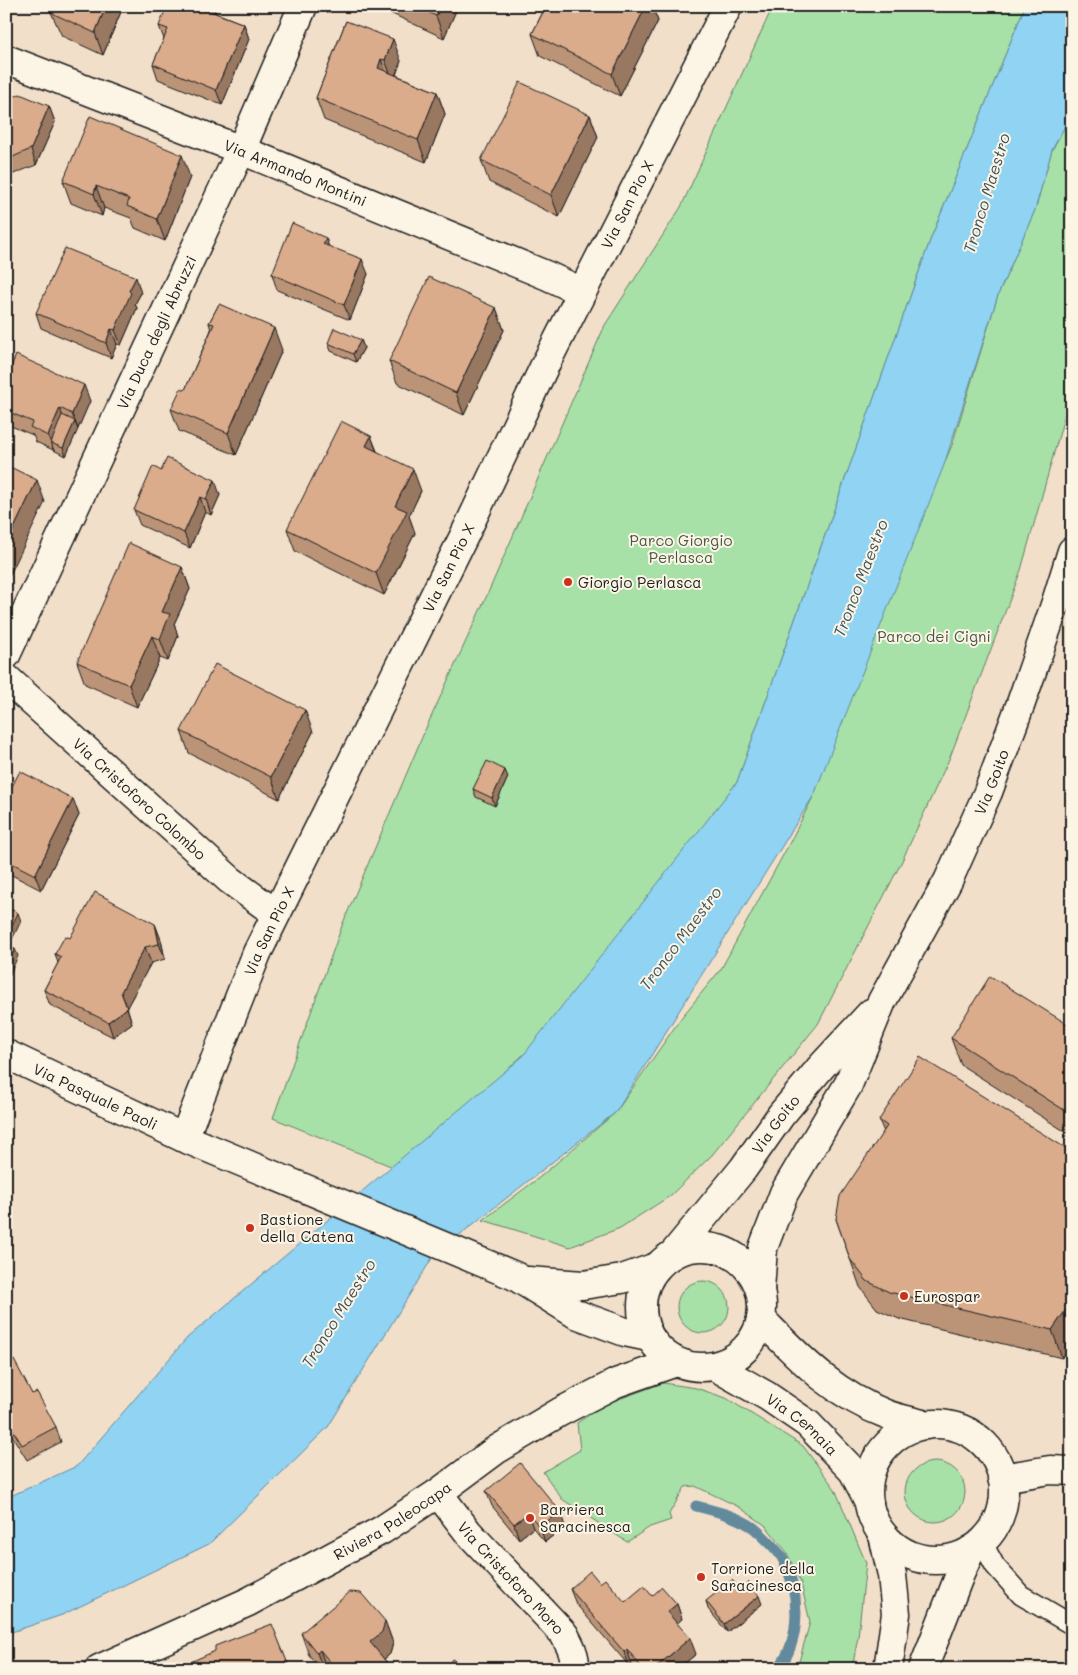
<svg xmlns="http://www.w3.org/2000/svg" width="1078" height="1675" font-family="Mali,sans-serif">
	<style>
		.green { fill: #a7e1a7; stroke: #627e62 }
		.water { fill: #90d3f2; stroke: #628a9c }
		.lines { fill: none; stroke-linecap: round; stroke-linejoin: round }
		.stream { stroke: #628a9c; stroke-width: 11 }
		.lane-casing { stroke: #1c1c1c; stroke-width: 22 }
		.street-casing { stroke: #1c1c1c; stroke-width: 31 }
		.secondary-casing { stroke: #1c1c1c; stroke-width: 31 }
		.lane { stroke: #fcf5e5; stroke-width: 19 }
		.street { stroke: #fcf5e5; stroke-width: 28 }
		.secondary { stroke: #fcf5e5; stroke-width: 28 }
		.wall { fill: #bb9478; stroke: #1c1c1c }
		.shaded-wall { fill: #997862; stroke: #1c1c1c }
		.building { fill: #daac8c; stroke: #1c1c1c }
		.poi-dot { fill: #c8321e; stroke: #fcf5e5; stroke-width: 2 }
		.labels { text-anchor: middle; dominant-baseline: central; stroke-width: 4; stroke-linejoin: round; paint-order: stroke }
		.street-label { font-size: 15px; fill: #1c1c1c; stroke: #fcf5e5 }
		.park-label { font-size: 15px; fill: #465746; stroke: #fcf5e5 }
		.poi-label { font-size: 15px; fill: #1c1c1c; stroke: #fcf5e5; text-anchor: start }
		.water-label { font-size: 16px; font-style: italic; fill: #3f535c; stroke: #fcf5e5 }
	</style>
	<rect width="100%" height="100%" fill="#f2dfca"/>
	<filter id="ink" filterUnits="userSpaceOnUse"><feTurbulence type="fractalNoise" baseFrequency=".02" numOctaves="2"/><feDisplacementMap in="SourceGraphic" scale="10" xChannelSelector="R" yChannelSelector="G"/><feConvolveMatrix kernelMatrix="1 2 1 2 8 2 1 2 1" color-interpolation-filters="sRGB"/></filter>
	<g filter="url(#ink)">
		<path class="green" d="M 773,6 L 1025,6 L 931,238 L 737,782 L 557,1024 L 398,1169 L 273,1118 L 343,923 L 426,728 L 488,593 L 605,325 L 681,207 Z
			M 1072,113 L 1072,389 L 1021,570 L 950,757 L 901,863 L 818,1024 L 712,1155 L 670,1196 L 620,1228 L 570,1247 L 483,1220 L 540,1177 L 616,1112 L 681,1018 L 721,969 L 787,848 L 814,795 L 879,617 L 952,445 L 998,295 L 1035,210 L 1052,150 Z
			M677 1307a26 26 0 1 1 52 0a26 26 0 1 1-52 0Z
			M 663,1383 L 696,1388 L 726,1398 L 803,1446 L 835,1489 L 866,1563 L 858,1637 L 852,1669 L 797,1669 L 810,1622 L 801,1583 L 786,1551 L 765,1525 L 739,1507 L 695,1486 L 685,1487 L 669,1514 L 671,1520 L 650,1527 L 627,1542 L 562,1499 L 543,1472 L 580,1450 L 577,1423 L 605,1404 Z
			M905 1492a30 30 0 1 1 60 0a30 30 0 1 1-60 0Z"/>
		<path class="water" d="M 1025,6 L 1072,6 L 1072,113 L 1052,150 L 1035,210 L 998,295 L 944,465 L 814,795 L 616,1112 L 434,1255 L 328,1427 L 209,1544 L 62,1615 L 6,1634 L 6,1498 L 77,1466 L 187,1338 L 522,1057 L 737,782 L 931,238 Z"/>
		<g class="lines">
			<path class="stream" d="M 696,1506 C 715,1511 737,1516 754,1528 C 761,1534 779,1551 783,1559 C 800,1592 802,1639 778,1669"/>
			<defs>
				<path id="lane" d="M 982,1542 L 995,1566 L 1021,1595 L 1072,1625"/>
				<g id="street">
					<path id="s1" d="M 6,59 L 241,150 L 548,276 L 582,292"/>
					<path id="s2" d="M 6,655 L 241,150 L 303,6"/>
					<path id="s3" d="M 6,678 L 230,880 L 264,905 L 277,912"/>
					<path id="s4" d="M 184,1138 L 257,953 L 464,536 L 545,365 L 728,6"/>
					<path d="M 1002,1478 L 1050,1470 L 1072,1471"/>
					<path id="s5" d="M 438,1493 L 468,1532 L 564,1634 C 570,1645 576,1656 575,1669"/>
					<path id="s6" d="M 99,1669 L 248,1602 L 298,1575 L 382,1530 L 438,1493 L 496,1450 L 560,1412 L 616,1383 L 676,1362"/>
				</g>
				<g id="secondary">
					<path id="s7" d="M 6,1054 L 184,1138 L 515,1276 L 576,1314 L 625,1332 L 649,1337"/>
					<circle cx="702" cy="1307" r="60"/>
					<path id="s8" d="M 674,1253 L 743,1169 L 781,1115 L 821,1067 L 871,1013"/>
					<path d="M 528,1281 L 583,1285 L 622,1279 L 656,1267"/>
					<path id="s9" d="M 760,1290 L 763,1248 L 784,1193 L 848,1085 L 882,1001 L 948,881 L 988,792 L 1021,703 L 1056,602 L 1072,551"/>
					<path d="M 762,1320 C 800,1358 833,1394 886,1414 C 899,1419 913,1421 926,1425"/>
					<path id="s10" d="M 716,1367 L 767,1396 L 808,1424 L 853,1471 L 869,1502"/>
					<circle cx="936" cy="1492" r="68"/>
					<path d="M 883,1535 L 892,1575 L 896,1614 L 888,1669"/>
					<path d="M 923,1669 L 960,1574 L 971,1550"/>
				</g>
			</defs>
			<use href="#lane" class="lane-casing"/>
			<use href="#street" class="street-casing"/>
			<use href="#secondary" class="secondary-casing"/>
			<use href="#lane" class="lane"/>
			<use href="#street" class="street"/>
			<use href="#secondary" class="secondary"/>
		</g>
		<path class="wall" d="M 48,6 L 122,6 L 123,7 L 103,55 L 62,36 Z
			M 213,6 L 216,13 L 244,24 L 249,39 L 222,105 L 158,79 L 153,64 L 164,39 L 159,26 Z
			M 375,6 L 458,6 L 444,38 Z
			M 546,6 L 652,6 L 658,21 L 620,96 L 540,56 L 532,34 Z
			M 346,21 L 401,61 L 396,75 L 437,92 L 445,114 L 426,162 L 324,120 L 316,98 Z
			M 6,100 L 49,106 L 55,122 L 36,165 L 6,177 Z
			M 590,115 L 598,137 L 559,217 L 489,182 L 481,160 Z
			M 190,177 L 165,241 L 135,228 L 131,218 L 104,208 L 102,216 L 71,203 L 63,181 Z
			M 326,238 L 328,246 L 368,274 L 350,320 L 277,290 L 272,274 Z
			M 141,293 L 135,304 L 137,308 L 121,345 L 117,344 L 111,358 L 41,328 L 36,313 Z
			M 219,304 L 282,350 L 236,455 L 179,431 L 171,409 L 185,390 L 211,330 L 209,323 Z
			M 496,308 L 504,330 L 464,415 L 397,383 L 389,361 Z
			M 361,340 L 364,348 L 356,362 L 331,351 L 328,343 Z
			M 6,379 L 90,401 L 66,456 L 36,442 L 33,435 L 6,424 Z
			M 371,436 L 377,451 L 421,491 L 409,516 L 415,533 L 384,595 L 295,551 L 287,529 Z
			M 161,471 L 220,495 L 211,515 L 205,512 L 190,548 L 140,525 L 134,510 Z
			M 182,567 L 190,589 L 174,624 L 178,636 L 168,661 L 160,658 L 137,707 L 85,684 L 77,662 Z
			M 181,731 L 313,732 L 279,799 L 189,753 Z
			M 508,777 L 495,806 L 476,797 L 473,789 Z
			M 6,798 L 73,799 L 79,815 L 41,890 L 6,872 Z
			M 155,924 L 161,940 L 165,959 L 151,963 L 127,1007 L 132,1023 L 113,1037 L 50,1005 L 44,990 L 58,963 L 55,954 L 70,938 Z
			M 1072,1027 L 1072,1136 L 961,1065 L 951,1038 Z
			M 879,1120 L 1072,1152 L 1062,1358 L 899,1319 L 877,1309 L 860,1287 L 836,1219 L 884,1132 Z
			M 6,1364 L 32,1394 L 56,1427 L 61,1442 L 27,1460 L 6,1426 Z
			M 486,1491 L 565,1526 L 545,1542 L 533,1528 L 519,1539 L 492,1506 Z
			M 600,1583 L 625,1602 L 652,1596 L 677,1604 L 682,1619 L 677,1623 L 696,1654 L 678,1669 L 636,1669 L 632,1665 L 630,1667 L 576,1604 L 570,1589 Z
			M 740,1589 L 762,1604 L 727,1632 L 708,1609 L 706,1601 Z
			M 385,1621 L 393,1643 L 390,1654 L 384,1659 L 392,1669 L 320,1669 L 309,1655 L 301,1633 Z"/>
		<path class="shaded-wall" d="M 106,6 L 123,7 L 103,55 L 95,33 Z
			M 213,6 L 218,21 L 210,11 Z
			M 441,6 L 458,6 L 444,38 L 436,16 Z
			M 646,6 L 652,6 L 658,21 L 620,96 L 612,74 Z
			M 244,24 L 249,39 L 222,105 L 216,90 Z
			M 393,39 L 401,61 L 393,81 L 385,60 Z
			M 381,59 L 389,81 L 378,68 Z
			M 437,92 L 445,114 L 426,162 L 418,140 Z
			M 49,106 L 55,122 L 36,165 L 31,149 Z
			M 590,115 L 598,137 L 559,217 L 551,195 Z
			M 182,155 L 190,177 L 165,241 L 157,219 Z
			M 96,186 L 104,208 L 102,216 L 94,194 Z
			M 326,238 L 331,253 L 323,244 Z
			M 362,259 L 368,274 L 350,320 L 344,305 Z
			M 136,277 L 141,293 L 135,304 L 137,308 L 121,345 L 115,330 L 129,291 Z
			M 496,308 L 504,330 L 464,415 L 456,393 Z
			M 274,328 L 282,350 L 236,455 L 228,433 Z
			M 111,329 L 117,344 L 111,358 L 106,343 Z
			M 361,340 L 364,348 L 356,362 L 353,354 Z
			M 84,385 L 90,401 L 78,429 L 72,414 Z
			M 60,408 L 65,423 L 51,443 L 54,451 L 48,436 Z
			M 75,421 L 78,429 L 66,456 L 63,448 Z
			M 371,436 L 379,458 L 366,446 Z
			M 413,469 L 421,491 L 409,516 L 415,533 L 384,595 L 376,573 L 395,506 Z
			M 37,480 L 45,502 L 6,583 L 6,545 Z
			M 215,480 L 220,495 L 211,515 L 206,499 Z
			M 200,497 L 205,512 L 190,548 L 184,533 Z
			M 182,567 L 190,589 L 174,624 L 178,636 L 168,661 L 160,639 L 162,612 Z
			M 152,636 L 160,658 L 137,707 L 129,685 Z
			M 305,710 L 313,732 L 279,799 L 271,777 Z
			M 505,770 L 508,777 L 495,806 L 492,798 Z
			M 73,799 L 79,815 L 41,890 L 35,875 Z
			M 18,913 L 21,921 L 6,952 L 6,925 L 7,922 Z
			M 155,924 L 161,940 L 165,959 L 159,944 Z
			M 145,947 L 151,963 L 127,1007 L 121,992 Z
			M 15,949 L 18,956 L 9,976 L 6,967 Z
			M 127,1008 L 132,1023 L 113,1037 L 108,1022 Z
			M 1072,1301 L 1072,1344 L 1062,1358 L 1052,1330 Z
			M 560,1511 L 565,1526 L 545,1542 L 540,1527 Z
			M 528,1513 L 533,1528 L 519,1539 L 514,1524 Z
			M 759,1596 L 762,1604 L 727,1632 L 724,1624 Z
			M 677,1604 L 682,1619 L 673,1627 L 667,1612 Z
			M 385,1621 L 393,1643 L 390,1654 L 378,1664 L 370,1642 Z
			M 690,1638 L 696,1654 L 678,1669 L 654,1669 Z
			M 627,1649 L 632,1665 L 630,1667 L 624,1652 Z
			M 320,1650 L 327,1669 L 323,1669 L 317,1653 Z"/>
		<path class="building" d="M 50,6 L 106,6 L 95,33 L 54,14 Z
			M 167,6 L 213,6 L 210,11 L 244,24 L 216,90 L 153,64 L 168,29 L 159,26 Z
			M 415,6 L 441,6 L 436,16 Z
			M 546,6 L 646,6 L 612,74 L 532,34 Z
			M 346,21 L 393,39 L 385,60 L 381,59 L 378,68 L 437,92 L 418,140 L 316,98 Z
			M 520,82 L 590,115 L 551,195 L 481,160 Z
			M 20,94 L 49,106 L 31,149 L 6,160 L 6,100 Z
			M 90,116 L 182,155 L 157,219 L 127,206 L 129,199 L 96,186 L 94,194 L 63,181 Z
			M 292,223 L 326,238 L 323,244 L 362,259 L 344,305 L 272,274 Z
			M 65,248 L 136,277 L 129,291 L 131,293 L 115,330 L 111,329 L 106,343 L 36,313 Z
			M 429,277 L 496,308 L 456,393 L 389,361 Z
			M 219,304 L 274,328 L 228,433 L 171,409 L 181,388 L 185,390 L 214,324 L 209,323 Z
			M 334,328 L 361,340 L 353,354 L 328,343 Z
			M 16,355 L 84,385 L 72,414 L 60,408 L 48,436 L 30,427 L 33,422 L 6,411 L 6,379 Z
			M 62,415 L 75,421 L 63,448 L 51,443 Z
			M 341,421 L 371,436 L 366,446 L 413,469 L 395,506 L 407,511 L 376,573 L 287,529 Z
			M 167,458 L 215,480 L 206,499 L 200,497 L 184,533 L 134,510 L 153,466 L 161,471 Z
			M 6,465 L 37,480 L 6,545 Z
			M 129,543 L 182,567 L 162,612 L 170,614 L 160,639 L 152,636 L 129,685 L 77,662 Z
			M 215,664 L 305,710 L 271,777 L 181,731 Z
			M 487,761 L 505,770 L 492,798 L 473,789 Z
			M 20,771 L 73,799 L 35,875 L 6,860 L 6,798 Z
			M 95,892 L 155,924 L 159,944 L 145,947 L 121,992 L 127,1008 L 108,1022 L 44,990 L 61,957 L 55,954 L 65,936 L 70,938 Z
			M 6,907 L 18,913 L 10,929 L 7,922 L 6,921 Z
			M 6,944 L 15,949 L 6,967 Z
			M 990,976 L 1072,1027 L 1072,1115 L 951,1038 Z
			M 920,1057 L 1072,1152 L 1072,1301 L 1052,1330 L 889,1292 L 867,1281 L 850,1259 L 836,1219 L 840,1196 L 887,1126 L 879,1120 Z
			M 14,1360 L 32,1394 L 37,1392 L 56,1427 L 22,1445 L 6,1419 L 6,1364 Z
			M 520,1463 L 560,1511 L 540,1527 L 528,1513 L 514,1524 L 486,1491 Z
			M 590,1571 L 600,1583 L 605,1579 L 625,1602 L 644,1586 L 652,1596 L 662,1587 L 677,1604 L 667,1612 L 690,1638 L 654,1669 L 643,1669 L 627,1649 L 624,1652 L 570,1589 Z
			M 732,1580 L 740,1589 L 749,1582 L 759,1596 L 724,1624 L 706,1601 Z
			M 350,1592 L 361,1593 L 385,1621 L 382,1632 L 370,1642 L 392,1669 L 336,1669 L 320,1650 L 317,1653 L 301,1633 Z
			M 272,1624 L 290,1669 L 175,1669 L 215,1651 L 215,1646 Z
			M 452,1659 L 467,1669 L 445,1669 Z"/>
	</g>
	<g class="poi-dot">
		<circle cx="568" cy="582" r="5"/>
		<circle cx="250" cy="1228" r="5"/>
		<circle cx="904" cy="1296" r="5"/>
		<circle cx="530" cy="1518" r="5"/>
		<circle cx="701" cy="1577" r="5"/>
	</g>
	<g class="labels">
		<g class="street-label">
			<text stroke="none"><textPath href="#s1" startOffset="311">Via Armando Montini</textPath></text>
			<text stroke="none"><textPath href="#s4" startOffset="1034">Via San Pio X</textPath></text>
			<text stroke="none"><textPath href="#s2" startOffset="356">Via Duca degli Abruzzi</textPath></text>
			<text stroke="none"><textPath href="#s4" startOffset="629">Via San Pio X</textPath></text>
			<text stroke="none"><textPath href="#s9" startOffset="562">Via Goito</textPath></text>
			<text stroke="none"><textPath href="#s3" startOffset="180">Via Cristoforo Colombo</textPath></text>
			<text stroke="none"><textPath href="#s4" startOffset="224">Via San Pio X</textPath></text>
			<text stroke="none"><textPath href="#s7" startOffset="99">Via Pasquale Paoli</textPath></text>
			<text stroke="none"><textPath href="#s8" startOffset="164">Via Goito</textPath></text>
			<text stroke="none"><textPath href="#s10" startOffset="104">Via Cernaia</textPath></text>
			<text stroke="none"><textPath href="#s6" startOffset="329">Riviera Paleocapa</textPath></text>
			<text stroke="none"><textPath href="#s5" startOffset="112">Via Cristoforo Moro</textPath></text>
		</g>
		<g class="park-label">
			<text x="681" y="540">Parco Giorgio<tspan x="681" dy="17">Perlasca</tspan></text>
			<text x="934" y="636">Parco dei Cigni</text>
		</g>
		<g class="poi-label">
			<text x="578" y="582">Giorgio Perlasca</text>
			<text x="260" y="1219">Bastione<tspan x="260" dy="17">della Catena</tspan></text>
			<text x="914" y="1296">Eurospar</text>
			<text x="540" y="1509">Barriera<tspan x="540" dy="17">Saracinesca</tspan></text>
			<text x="711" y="1568">Torrione della<tspan x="711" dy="17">Saracinesca</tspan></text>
		</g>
		<g class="water-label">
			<text transform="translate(986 193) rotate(-73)">Tronco Maestro</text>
			<text transform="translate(860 578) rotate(-69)">Tronco Maestro</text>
			<text transform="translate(680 938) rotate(-53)">Tronco Maestro</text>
			<text transform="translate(338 1313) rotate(-58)">Tronco Maestro</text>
		</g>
	</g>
	<rect width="1078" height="1675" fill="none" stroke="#fcf5e5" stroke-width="25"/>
	<rect x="12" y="12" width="1053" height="1650" fill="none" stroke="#1c1c1c" stroke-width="2" filter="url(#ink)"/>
</svg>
